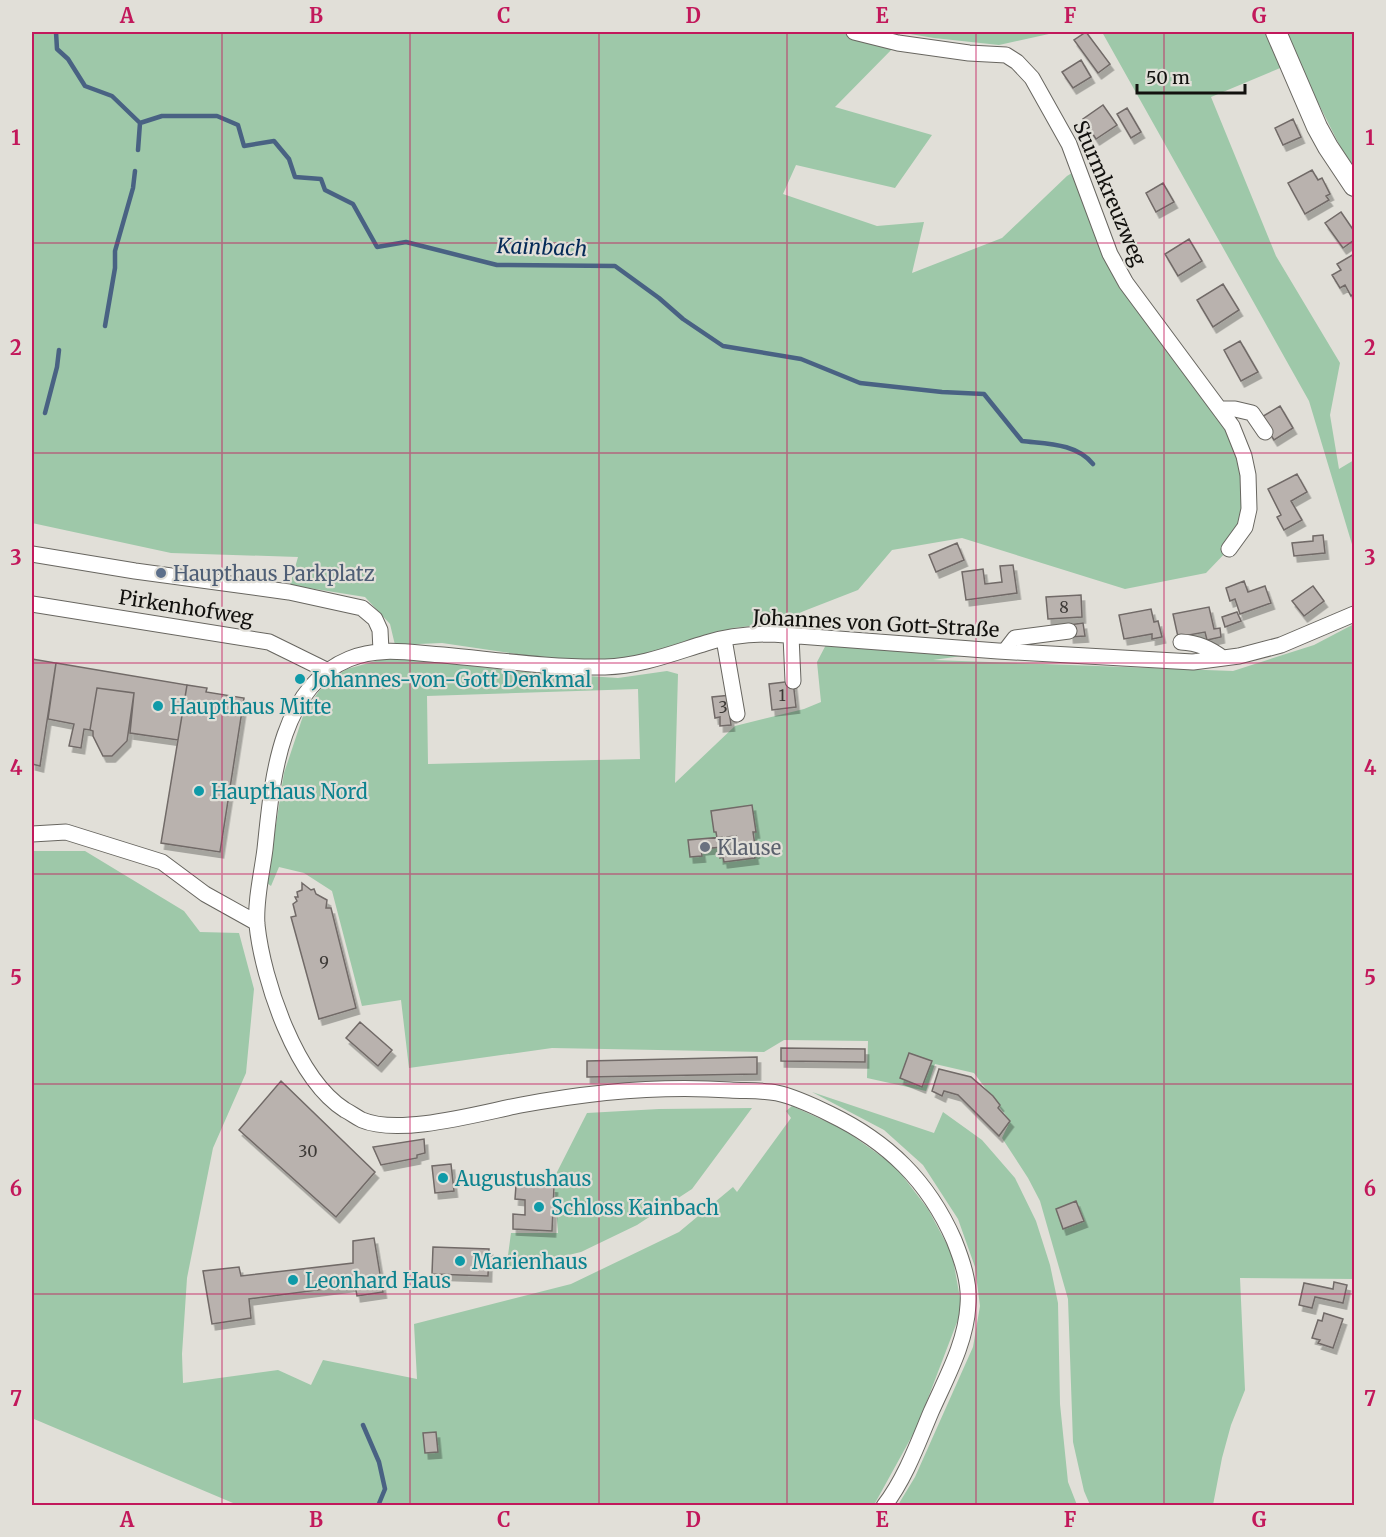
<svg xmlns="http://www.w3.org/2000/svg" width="1386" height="1537" font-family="Merriweather,serif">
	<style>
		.green { fill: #9ec8a9; fill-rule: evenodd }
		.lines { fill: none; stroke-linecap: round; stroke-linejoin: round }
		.stream { stroke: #496283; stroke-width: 4.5 }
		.building { fill: #b9b2ae; stroke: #716a67; stroke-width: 1.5; fill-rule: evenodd; filter: url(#shadow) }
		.minor-casing { stroke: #686660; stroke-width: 17 }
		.major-casing { stroke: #686660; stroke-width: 22 }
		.minor { stroke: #fff; stroke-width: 15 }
		.major { stroke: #fff; stroke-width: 20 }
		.grid { fill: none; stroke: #c2185b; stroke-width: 1.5; stroke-opacity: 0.55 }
		.service-dot { fill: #5c6f8a; stroke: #e1dfd8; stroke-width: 2 }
		.culture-dot { fill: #0f9aa8; stroke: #e1dfd8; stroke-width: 2 }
		.worship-dot { fill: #6b7280; stroke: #e1dfd8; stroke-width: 2 }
		.labels { text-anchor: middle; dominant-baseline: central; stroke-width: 4.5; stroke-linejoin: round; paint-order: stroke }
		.number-label { font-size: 16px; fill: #3c3936 }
		.street-label { font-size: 20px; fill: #12110e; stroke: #e1dfd8 }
		.service-label { font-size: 20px; fill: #4e5e75; stroke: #e1dfd8; text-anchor: start }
		.culture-label { font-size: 20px; fill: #0d838f; stroke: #e1dfd8; text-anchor: start }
		.worship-label { font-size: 20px; fill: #5b616d; stroke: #e1dfd8; text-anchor: start }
		.water-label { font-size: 21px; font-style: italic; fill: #042a57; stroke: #e1dfd8 }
		.neatline { fill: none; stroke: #c2185b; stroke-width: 2 }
		.grid-label { font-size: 20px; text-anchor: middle; font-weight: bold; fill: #c2185b }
	</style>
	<defs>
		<filter id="shadow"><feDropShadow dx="3.5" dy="6" stdDeviation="0" flood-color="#0004"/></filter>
	</defs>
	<rect width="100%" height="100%" fill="#e1dfd8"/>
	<path class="green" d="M 32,32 L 854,32 L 898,43 L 835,107 L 932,135 L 895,188 L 796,165 L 783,194 L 877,226 L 924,222 L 912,273 L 1002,238 L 1067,176 L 1080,168 L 1110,254 L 1232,426 L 1249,509 L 1229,549 L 1206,573 L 1125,589 L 962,538 L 892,550 L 858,590 L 804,611 L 777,623 L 733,628 L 699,640 L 669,647 L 648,656 L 607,661 L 537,657 L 442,643 L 395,645 L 390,624 L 365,597 L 290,585 L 298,557 L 171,553 L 32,523 Z
		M 898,32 L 1058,32 L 999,45 L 934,38 Z
		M 1102,32 L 1354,32 L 1354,169 L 1348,162 L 1297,61 L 1211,97 L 1276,256 L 1340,363 L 1330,415 L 1339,469 L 1354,460 L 1354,551 L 1309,401 Z
		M 1354,624 L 1354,1279 L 1240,1278 L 1245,1390 L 1231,1425 L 1222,1458 L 1213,1505 L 1090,1505 L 1084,1491 L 1073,1442 L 1068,1299 L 1040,1201 L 1028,1178 L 1002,1138 L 1010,1121 L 974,1073 L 935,1064 L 926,1091 L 867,1078 L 868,1041 L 784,1040 L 764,1052 L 552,1048 L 409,1068 L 401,1000 L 362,1006 L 332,891 L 304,873 L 279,867 L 271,886 L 267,883 L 284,773 L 304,713 L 319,691 L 331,679 L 347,669 L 390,657 L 526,672 L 618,678 L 667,671 L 678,674 L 675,783 L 735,726 L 804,709 L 821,702 L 817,662 L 829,639 L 998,651 L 933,660 L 1233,671 L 1314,645 ZM 638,689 L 640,759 L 428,764 L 427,696 ZM 752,805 L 756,852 L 754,853 L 755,858 L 720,858 L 719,848 L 723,847 L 717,838 L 716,832 L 714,832 L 711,811 Z
		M 32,851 L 85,851 L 184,911 L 200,932 L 239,933 L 254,989 L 246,1073 L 213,1148 L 187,1278 L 182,1354 L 183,1383 L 278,1370 L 311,1385 L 323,1360 L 417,1379 L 414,1324 L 571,1284 L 679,1232 L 733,1187 L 737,1192 L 791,1118 L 786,1111 L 792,1106 L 843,1129 L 895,1166 L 928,1209 L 952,1254 L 962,1309 L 917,1427 L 874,1505 L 246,1505 L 233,1503 L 34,1419 L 32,1422 Z
		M 812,1092 L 934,1133 L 943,1112 L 982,1140 L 1015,1178 L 1036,1221 L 1050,1265 L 1058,1303 L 1060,1404 L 1068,1482 L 1077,1505 L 898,1505 L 915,1477 L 973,1347 L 980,1306 L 975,1267 L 958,1219 L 923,1165 L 884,1130 Z
		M 752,1108 L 692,1189 L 637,1225 L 581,1252 L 506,1270 L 511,1233 L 558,1233 L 554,1178 L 587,1113 L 659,1109 Z"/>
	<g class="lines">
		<path class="stream" d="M 56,32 L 57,49 L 68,59 L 85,86 L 112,96 L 140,123 L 162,116 L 217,116 L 238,125 L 244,146 L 274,141 L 289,159 L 295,177 L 321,179 L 325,190 L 353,204 L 377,247 L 406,242 L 497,265 L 615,266 L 659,298 L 683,319 L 723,346 L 801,359 L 860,383 L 942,392 L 984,394 L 1022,441 C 1047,444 1076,443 1093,464
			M 138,150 L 140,123
			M 105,326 L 115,268 L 115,251 L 133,188 L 135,171
			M 45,413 L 57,367 L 59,350
			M 363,1425 L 379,1462 L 385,1489 L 378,1506"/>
	</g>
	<path class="building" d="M 1086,32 L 1110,64 L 1098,73 L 1074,40 Z
		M 1081,60 L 1091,77 L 1073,88 L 1062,72 Z
		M 1103,105 L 1117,125 L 1096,139 L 1083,119 Z
		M 1127,108 L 1141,132 L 1131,138 L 1117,114 Z
		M 1293,119 L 1301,137 L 1283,145 L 1275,128 Z
		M 1312,170 L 1318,180 L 1322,178 L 1330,194 L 1326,196 L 1329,200 L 1305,214 L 1288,183 Z
		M 1163,183 L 1174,202 L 1156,212 L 1146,193 Z
		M 1341,212 L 1354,231 L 1354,240 L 1343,248 L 1325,223 Z
		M 1189,239 L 1202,261 L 1178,276 L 1165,254 Z
		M 1354,254 L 1354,293 L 1351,296 L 1345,285 L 1340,288 L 1332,275 L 1341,270 L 1337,264 Z
		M 1223,284 L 1239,310 L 1213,327 L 1197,300 Z
		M 1240,341 L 1258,372 L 1241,381 L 1224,350 Z
		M 1280,406 L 1293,428 L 1274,440 L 1260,418 Z
		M 1297,474 L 1307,492 L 1291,501 L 1302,520 L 1284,530 L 1277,517 L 1281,515 L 1268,489 Z
		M 1323,535 L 1325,553 L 1294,556 L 1292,543 L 1313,541 L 1313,536 Z
		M 957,543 L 964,560 L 936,572 L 929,555 Z
		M 1013,565 L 1017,593 L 966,600 L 962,572 L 983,569 L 985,584 L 1002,582 L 1000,566 Z
		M 1244,581 L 1248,592 L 1265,586 L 1271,603 L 1240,614 L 1235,599 L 1230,601 L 1226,588 Z
		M 1313,586 L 1324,601 L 1304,616 L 1292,601 Z
		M 1081,595 L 1082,617 L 1048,619 L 1046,597 Z
		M 1209,607 L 1214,629 L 1220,628 L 1221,637 L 1207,640 L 1205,632 L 1178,637 L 1173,614 Z
		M 1151,609 L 1154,622 L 1158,621 L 1162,637 L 1152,639 L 1152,634 L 1124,639 L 1119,615 Z
		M 1237,612 L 1241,621 L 1225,627 L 1222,617 Z
		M 1083,623 L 1085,636 L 1070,637 L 1069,625 Z
		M 32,659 L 56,663 L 40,766 L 32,764 Z
		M 56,663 L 187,685 L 178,740 L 130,733 L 134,693 L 97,688 L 90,730 L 84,729 L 81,748 L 69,746 L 74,724 L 48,719 Z
		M 793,681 L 796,707 L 772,710 L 769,684 Z
		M 187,685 L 207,688 L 206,692 L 244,698 L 220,852 L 161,843 Z
		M 97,688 L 134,693 L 127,741 L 112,756 L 103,756 L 93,736 L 93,731 L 90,730 Z
		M 731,695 L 733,717 L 730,717 L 731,725 L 720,726 L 720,717 L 715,718 L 712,697 Z
		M 752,805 L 756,832 L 753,832 L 756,852 L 754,853 L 755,858 L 724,862 L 723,857 L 720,858 L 719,848 L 723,847 L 722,837 L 717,838 L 716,832 L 714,832 L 711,811 ZM 736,836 L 737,849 L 728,850 L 727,837 Z
		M 722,837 L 723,847 L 701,849 L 702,856 L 690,857 L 688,840 Z
		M 302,883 L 311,890 L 314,889 L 316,894 L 327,900 L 326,908 L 331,908 L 356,1008 L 319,1019 L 291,917 L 296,916 L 293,904 L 297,901 L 295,897 L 298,897 L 297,892 L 302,890 Z
		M 360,1022 L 392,1050 L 378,1066 L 346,1038 Z
		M 781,1048 L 865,1049 L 865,1062 L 781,1061 Z
		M 909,1053 L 932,1061 L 922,1087 L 900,1078 Z
		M 757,1057 L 757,1074 L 587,1077 L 587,1061 Z
		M 939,1069 L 971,1077 L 993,1096 L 1000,1105 L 998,1108 L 1010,1121 L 999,1136 L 958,1095 L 944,1091 L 942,1096 L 932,1091 Z
		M 281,1081 L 375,1172 L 336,1217 L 239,1130 Z
		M 424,1139 L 425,1153 L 417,1155 L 417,1158 L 381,1165 L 373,1147 Z
		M 451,1164 L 454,1191 L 435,1193 L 432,1166 Z
		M 516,1185 L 554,1187 L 552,1231 L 513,1229 L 513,1214 L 525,1215 L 525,1200 L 515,1199 Z
		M 1076,1201 L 1084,1221 L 1063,1229 L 1056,1209 Z
		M 374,1238 L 383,1292 L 357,1296 L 355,1285 L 249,1299 L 251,1318 L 212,1324 L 203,1271 L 239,1267 L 241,1276 L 353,1263 L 353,1241 Z
		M 433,1247 L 489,1249 L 488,1276 L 432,1274 Z
		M 1334,1282 L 1347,1285 L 1343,1303 L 1315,1297 L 1312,1308 L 1299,1305 L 1304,1283 L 1333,1289 Z
		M 1324,1313 L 1343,1319 L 1333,1348 L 1318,1343 L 1320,1340 L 1312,1338 L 1318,1320 L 1322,1321 Z
		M 436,1432 L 438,1452 L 425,1453 L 423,1433 Z"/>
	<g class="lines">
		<defs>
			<path id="minor" d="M 854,32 L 898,43 L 969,53 L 1006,55 L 1017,62 L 1032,78 L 1069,144 L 1110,254 L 1126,283 L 1232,426 L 1244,456 L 1248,475 L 1249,509 L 1245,527 L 1229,549
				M 1221,409 L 1235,409 L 1252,413 L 1265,432
				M 32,554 L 135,571 L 289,592 L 362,608 L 375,619 L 380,630 L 381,651
				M 32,604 L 269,642 L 328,671
				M 791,636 L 793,681
				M 724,639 L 737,714
				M 1181,642 C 1198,643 1209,648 1223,658
				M 1005,651 L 1015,638 L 1069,631
				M 32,834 L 66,832 L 162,862 L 205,894 L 257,923
				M 884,1506 C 905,1479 918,1443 931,1412 C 946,1378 966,1343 968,1305 C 970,1283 962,1260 954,1240 C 928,1181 888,1142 830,1114 C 814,1106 795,1097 777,1093 C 762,1090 745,1091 730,1090 C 659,1085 590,1092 521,1105 C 480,1113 400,1136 362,1120 C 356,1117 351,1113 345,1110 C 296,1079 263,981 257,925 C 255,901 262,873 265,849 C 272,784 278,688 349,659 C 379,646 412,653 443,655 C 497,660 551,668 605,667 C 641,666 673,653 706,643 C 728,636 750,634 772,634 L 998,651 L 1193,662 L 1239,656 L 1281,645 L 1354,614"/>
			<path id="major" d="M 1276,32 L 1317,127 L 1328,147 L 1354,186"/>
		</defs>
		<use href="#minor" class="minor-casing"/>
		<use href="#major" class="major-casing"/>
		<use href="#minor" class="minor"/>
		<use href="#major" class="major"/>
	</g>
	<path class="grid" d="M 222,32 L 222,1506M 410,32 L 410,1506M 599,32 L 599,1506M 787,32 L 787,1506M 976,32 L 976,1506M 1164,32 L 1164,1506M 32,243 L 1354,243M 32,453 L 1354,453M 32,663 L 1354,663M 32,874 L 1354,874M 32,1084 L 1354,1084M 32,1294 L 1354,1294"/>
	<circle class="service-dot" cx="161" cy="573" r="6"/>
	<g class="culture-dot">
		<circle cx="300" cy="679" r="6"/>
		<circle cx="158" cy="706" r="6"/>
		<circle cx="199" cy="791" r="6"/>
		<circle cx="443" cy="1178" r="6"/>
		<circle cx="539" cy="1207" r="6"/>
		<circle cx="460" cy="1261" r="6"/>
		<circle cx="293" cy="1280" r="6"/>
	</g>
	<circle class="worship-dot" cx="705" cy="847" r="6"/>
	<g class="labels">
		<g class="number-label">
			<text x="1064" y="607">8</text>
			<text x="782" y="695">1</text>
			<text x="723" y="707">3</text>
			<text x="324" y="962">9</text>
			<text x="308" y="1151">30</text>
		</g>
		<g class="street-label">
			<text transform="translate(1110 193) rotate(67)">Sturmkreuzweg</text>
			<text transform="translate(186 607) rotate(9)">Pirkenhofweg</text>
			<text transform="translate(876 623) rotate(3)">Johannes von Gott-Straße</text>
		</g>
		<g class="service-label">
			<text x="173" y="573">Haupthaus Parkplatz</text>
		</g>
		<g class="culture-label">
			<text x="312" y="679">Johannes-von-Gott Denkmal</text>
			<text x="170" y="706">Haupthaus Mitte</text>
			<text x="211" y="791">Haupthaus Nord</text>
			<text x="455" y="1178">Augustushaus</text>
			<text x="551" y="1207">Schloss Kainbach</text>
			<text x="472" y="1261">Marienhaus</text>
			<text x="305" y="1280">Leonhard Haus</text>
		</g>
		<g class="worship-label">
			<text x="717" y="847">Klause</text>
		</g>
		<g class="water-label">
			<text transform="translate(542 247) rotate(2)">Kainbach</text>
		</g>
	</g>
	<rect width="1386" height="1537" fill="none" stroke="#e1dfd8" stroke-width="66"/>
	<path d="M1137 84v9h108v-9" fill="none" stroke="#12110e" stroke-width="3"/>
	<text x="1146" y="84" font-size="18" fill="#12110e" stroke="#e1dfd8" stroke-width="4.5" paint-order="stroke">50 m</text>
	<rect x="33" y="33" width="1320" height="1471" class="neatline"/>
	<g class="grid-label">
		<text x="127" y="23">A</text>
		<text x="316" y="23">B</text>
		<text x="504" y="23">C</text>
		<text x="693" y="23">D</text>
		<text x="882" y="23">E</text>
		<text x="1070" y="23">F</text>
		<text x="1259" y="23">G</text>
		<text x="16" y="145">1</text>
		<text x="1370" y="145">1</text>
		<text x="16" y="355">2</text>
		<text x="1370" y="355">2</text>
		<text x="16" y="565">3</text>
		<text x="1370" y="565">3</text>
		<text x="16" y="775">4</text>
		<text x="1370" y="775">4</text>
		<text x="16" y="985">5</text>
		<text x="1370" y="985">5</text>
		<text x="16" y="1196">6</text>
		<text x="1370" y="1196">6</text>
		<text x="16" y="1406">7</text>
		<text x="1370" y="1406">7</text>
		<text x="127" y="1527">A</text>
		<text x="316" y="1527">B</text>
		<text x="504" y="1527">C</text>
		<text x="693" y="1527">D</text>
		<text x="882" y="1527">E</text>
		<text x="1070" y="1527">F</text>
		<text x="1259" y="1527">G</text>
	</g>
</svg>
